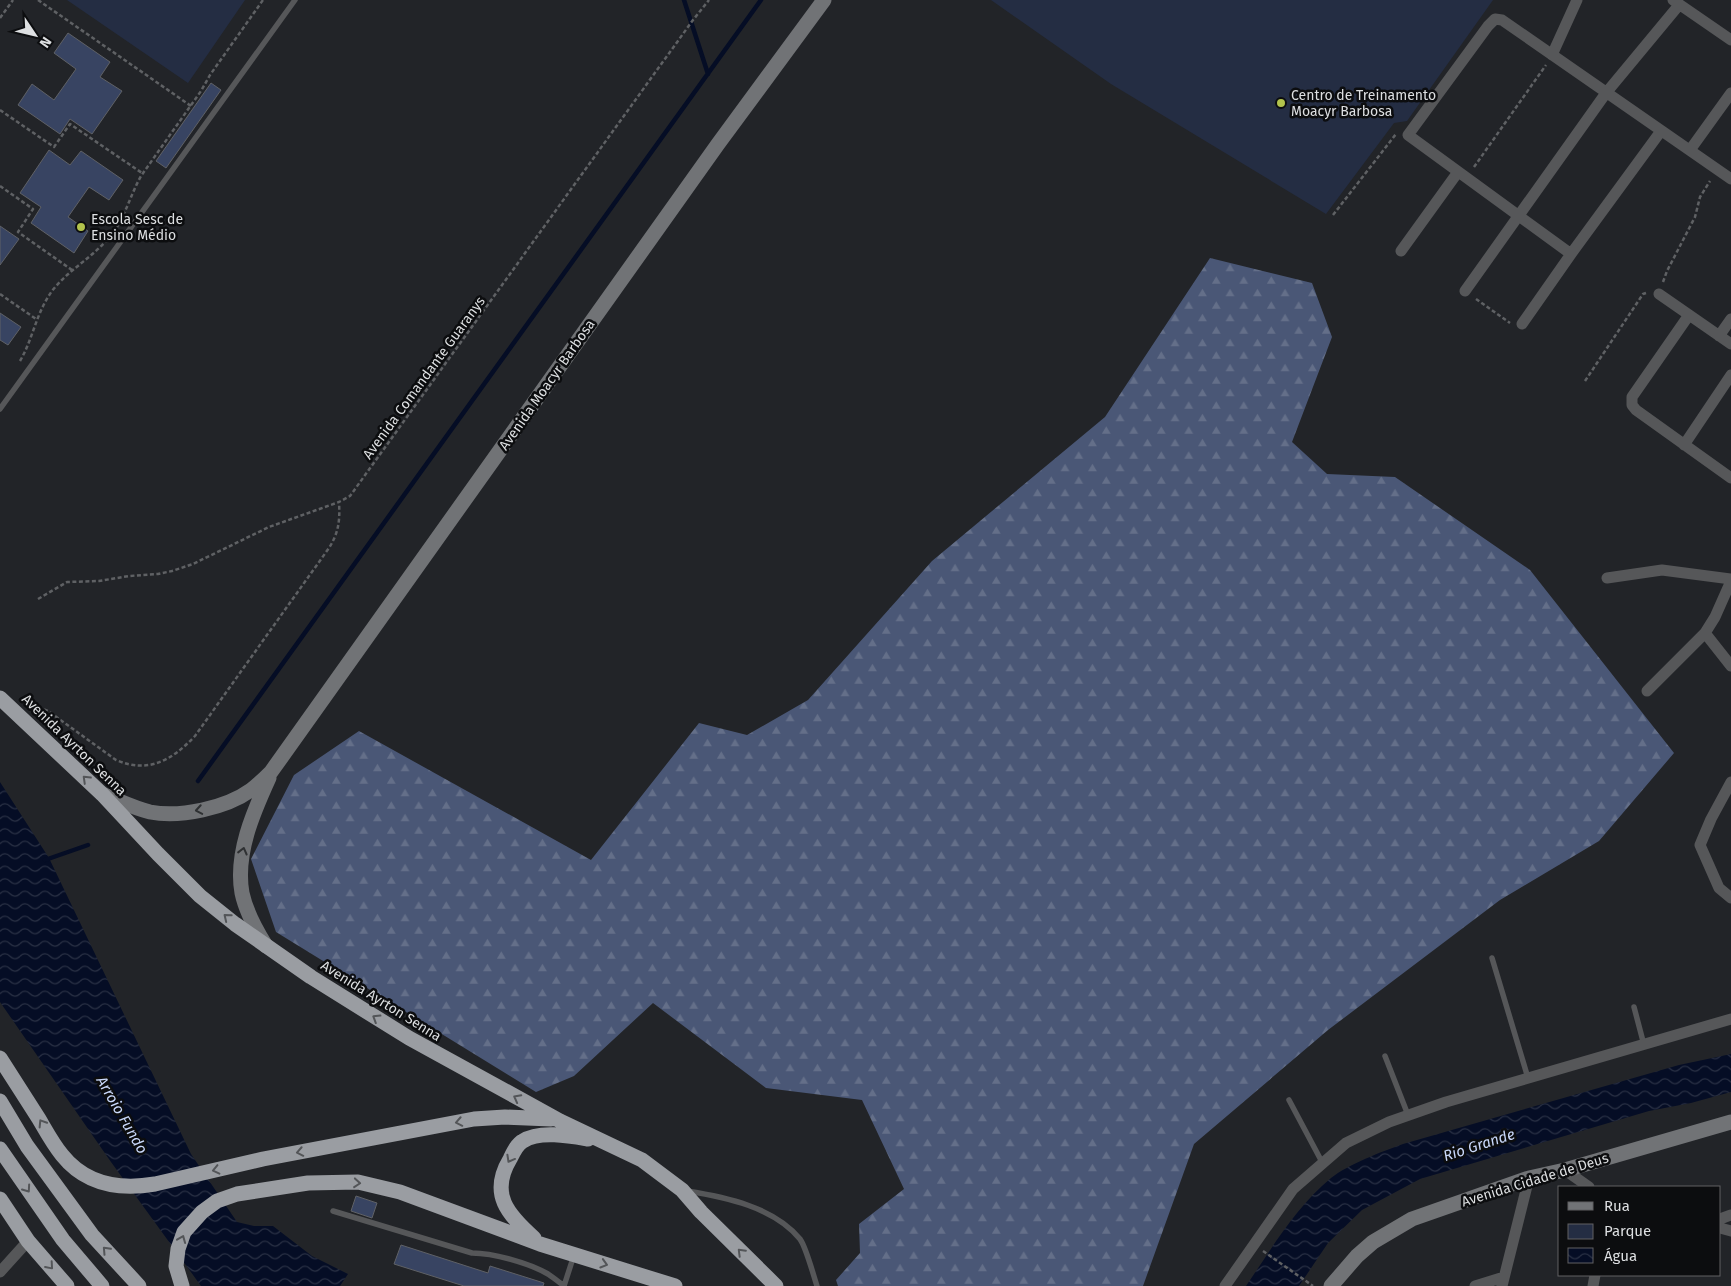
<svg xmlns="http://www.w3.org/2000/svg" width="1731" height="1286" font-family="'Fira Sans',sans-serif">
	<style>
		.forest { fill: url(#forest-firs) }
		.park { fill: #242d43 }
		.water { fill: url(#water-waves) }
		.lines { fill: none; stroke-linecap: round; stroke-linejoin: round }
		.stream { stroke: #050d25; stroke-width: 4.5 }
		.building { fill: #384462; stroke: #5f6166 }
		.path { stroke: #5f6164; stroke-width: 2.5; stroke-dasharray: 4 2.5; stroke-linecap: butt }
		.lane { stroke: #565759; stroke-width: 5.5 }
		.street { stroke: #565759; stroke-width: 11 }
		.secondary { stroke: #717376; stroke-width: 15 }
		.highway { stroke: #9a9da2; stroke-width: 15 }
		.oneway { stroke: #535558 }
		.oneway2 { stroke: #2f3133 }
		.poi-dot { fill: #b2c34c; stroke: #0c0d0f; stroke-width: 2 }
		.labels { text-anchor: middle; dominant-baseline: central; stroke-width: 5; stroke-linejoin: round; paint-order: stroke }
		.poi-label { font-size: 14px; fill: #dddfe1; stroke: #0c0d0f; text-anchor: start }
		.street-label { font-size: 14px; fill: #dddfe1; stroke: #0c0d0f }
		.water-label { font-size: 15px; font-style: italic; fill: #cad9fb; stroke: #0c0d0f }
	</style>
	<defs>
		<pattern id="forest-firs" width="22" height="20" patternUnits="userSpaceOnUse" patternTransform="scale(1.25)"><rect width="22" height="20" fill="#4a5776"/><path d="M5 1l3.5 6h-7zM16 11l3.5 6h-7z" fill="#646f89"/></pattern>
		<pattern id="water-waves" width="16" height="10" patternUnits="userSpaceOnUse" patternTransform="scale(1.25)"><rect width="16" height="10" fill="#050d25"/><path d="M0 5q4-4 8 0t8 0" fill="none" stroke="#293044"/></pattern>
	</defs>
	<rect width="100%" height="100%" fill="#222428"/>
	<path class="forest" d="M 1210,258 L 1312,283 L 1332,337 L 1292,442 L 1327,474 L 1395,477 L 1530,570 L 1674,753 L 1599,841 L 1500,900 L 1328,1030 L 1194,1144 L 1143,1286 L 838,1286 L 836,1280 L 860,1253 L 859,1224 L 904,1189 L 862,1100 L 766,1088 L 653,1003 L 574,1076 L 536,1092 L 276,932 L 251,859 L 294,775 L 359,731 L 591,860 L 699,723 L 747,735 L 808,700 L 932,561 L 1105,417 Z"/>
	<path class="park" d="M 67,0 L 245,0 L 188,83 Z
		M 991,0 L 1493,0 L 1407,121 L 1394,123 L 1326,214 L 1111,84 Z"/>
	<path class="water" d="M 0,782 L 49,858 L 191,1154 L 237,1222 L 254,1226 L 273,1226 L 312,1256 L 348,1274 L 340,1286 L 201,1286 L 111,1162 L 0,1002 Z
		M 1731,1054 L 1731,1092 L 1691,1103 L 1649,1111 L 1420,1179 L 1362,1210 L 1328,1243 L 1299,1286 L 1246,1286 C 1272,1248 1295,1208 1331,1178 C 1349,1164 1381,1152 1403,1144 L 1679,1065 Z"/>
	<g class="lines">
		<path class="stream" d="M 684,0 L 708,74
			M 198,781 L 761,0
			M 45,860 L 88,845"/>
	</g>
	<path class="building" d="M 68,33 L 110,62 L 100,77 L 122,91 L 92,134 L 70,119 L 60,134 L 18,105 L 32,84 L 54,100 L 76,69 L 54,53 Z
		M 211,83 L 221,90 L 166,168 L 156,161 Z
		M 49,150 L 70,165 L 81,151 L 123,180 L 109,200 L 89,187 L 68,217 L 88,231 L 74,253 L 31,223 L 41,207 L 20,193 Z
		M 0,226 L 19,239 L 0,265 Z
		M 0,313 L 21,327 L 8,345 L 0,340 Z
		M 356,1196 L 377,1203 L 372,1218 L 351,1211 Z
		M 401,1245 L 488,1273 L 490,1266 L 544,1283 L 543,1286 L 464,1286 L 394,1264 Z"/>
	<g class="lines">
		<path class="path" d="M 38,0 L 191,106
			M 0,18 L 13,0
			M 0,110 L 54,147 L 70,124 L 142,173
			M 1474,167 L 1546,65
			M 0,186 L 33,209 L 18,232 L 72,270
			M 1333,215 L 1396,134
			M 117,227 C 127,210 132,192 141,176 L 201,91 L 210,75 L 263,0
			M 1663,282 L 1667,271 L 1695,217 L 1700,197 L 1710,181
			M 0,294 L 36,319
			M 1476,299 L 1510,323
			M 20,361 C 33,339 36,313 52,291 C 69,269 94,257 111,235
			M 1585,381 L 1643,294 L 1646,293
			M 38,599 L 67,582 L 99,581 L 129,576 L 158,574 L 172,571 L 193,564 L 269,527 L 339,502 L 350,496 L 693,20 L 709,0
			M 26,702 L 48,711 L 116,760 C 149,774 172,760 195,736 L 329,548 C 339,532 340,520 339,502
			M 1263,1251 L 1313,1286"/>
		<path class="lane" d="M 0,409 L 295,0
			M 1492,958 L 1528,1078
			M 1634,1007 L 1644,1045
			M 1385,1056 L 1408,1115
			M 1289,1100 L 1322,1162
			M 687,1191 C 725,1197 774,1207 800,1239 C 806,1247 813,1274 817,1286
			M 333,1211 L 472,1253 C 493,1253 529,1263 548,1274 C 554,1278 559,1282 564,1286
			M 564,1286 L 574,1255"/>
		<path class="street" d="M 1673,0 L 1731,40
			M 1552,55 L 1577,0
			M 1690,150 L 1731,93
			M 1401,251 L 1458,172
			M 1571,254 L 1408,135 L 1488,26 L 1495,19 L 1502,20 L 1731,179
			M 1465,291 L 1606,93 L 1679,5
			M 1659,294 L 1731,344
			M 1689,315 L 1632,397 L 1632,405 L 1636,410 L 1731,478
			M 1522,324 L 1571,254 L 1661,131
			M 1719,336 L 1731,319
			M 1684,445 L 1731,375
			M 1607,578 L 1662,570 L 1731,579
			M 1705,633 L 1731,666
			M 1647,691 L 1705,633 L 1715,617 L 1731,581
			M 1731,782 L 1711,819 L 1700,845 L 1719,888 L 1731,898
			M 1565,1170 L 1589,1187
			M 1720,1219 L 1731,1215
			M 1720,1228 L 1731,1231
			M 0,1272 L 28,1241
			M 1225,1286 L 1293,1189 L 1346,1143 L 1389,1122 L 1446,1102 L 1731,1019
			M 1475,1286 L 1504,1277
			M 1502,1286 L 1529,1178
			M 1593,1286 L 1595,1275"/>
		<path class="secondary" d="M 102,794 C 118,800 133,808 150,812 C 180,818 226,808 251,790 C 258,785 265,778 271,772 L 718,144 L 824,0
			M 266,946 C 256,930 246,912 242,893 C 235,854 253,813 269,778
			M 1331,1286 L 1357,1256 L 1373,1242 L 1412,1219 L 1529,1178 L 1565,1170 L 1731,1122"/>
		<path class="highway" d="M 0,698 L 102,794 L 158,854 L 200,896 L 235,924 L 311,977 L 409,1038 L 560,1121 L 642,1160 L 682,1190 L 701,1212 L 776,1286
			M 0,1058 C 13,1078 26,1099 39,1119 C 46,1131 53,1144 62,1155 C 86,1185 120,1190 155,1184 L 263,1159 L 474,1119 L 505,1117 L 551,1119
			M 0,1101 L 27,1146 L 92,1235 L 139,1286
			M 0,1149 L 63,1240 L 102,1286
			M 0,1199 L 28,1241 L 67,1286
			M 534,1238 C 508,1215 489,1194 510,1159 C 513,1153 517,1144 523,1141 C 539,1130 571,1136 588,1139
			M 182,1286 L 176,1266 L 178,1249 L 184,1232 L 202,1212 L 217,1201 L 237,1194 L 308,1183 L 358,1182 L 400,1192 L 540,1244 L 675,1286"/>
	</g>
	<defs><path id="oneway-chevron" d="M-2-3.5L2.5 0L-2 3.5" fill="none" stroke-width="1.6" stroke-linecap="round" stroke-linejoin="round" transform="scale(1.25)"/></defs>
	<g class="oneway">
		<use href="#oneway-chevron" transform="translate(86 779) rotate(-136)"/>
		<use href="#oneway-chevron" transform="translate(227 917) rotate(-141)"/>
		<use href="#oneway-chevron" transform="translate(376 1018) rotate(-148)"/>
		<use href="#oneway-chevron" transform="translate(517 1098) rotate(-152)"/>
		<use href="#oneway-chevron" transform="translate(459 1122) rotate(169)"/>
		<use href="#oneway-chevron" transform="translate(42 1123) rotate(-122)"/>
		<use href="#oneway-chevron" transform="translate(300 1152) rotate(169)"/>
		<use href="#oneway-chevron" transform="translate(510 1159) rotate(119)"/>
		<use href="#oneway-chevron" transform="translate(216 1170) rotate(167)"/>
		<use href="#oneway-chevron" transform="translate(357 1183) rotate(5)"/>
		<use href="#oneway-chevron" transform="translate(27 1189) rotate(55)"/>
		<use href="#oneway-chevron" transform="translate(182 1239) rotate(-68)"/>
		<use href="#oneway-chevron" transform="translate(106 1250) rotate(-133)"/>
		<use href="#oneway-chevron" transform="translate(741 1252) rotate(-135)"/>
		<use href="#oneway-chevron" transform="translate(604 1264) rotate(17)"/>
		<use href="#oneway-chevron" transform="translate(50 1266) rotate(49)"/>
	</g>
	<g class="oneway2">
		<use href="#oneway-chevron" transform="translate(199 810) rotate(170)"/>
		<use href="#oneway-chevron" transform="translate(243 851) rotate(-76)"/>
	</g>
	<g class="poi-dot">
		<circle cx="1281" cy="103" r="5"/>
		<circle cx="81" cy="227" r="5"/>
	</g>
	<g class="labels">
		<g class="poi-label">
			<text x="1291" y="95">Centro de Treinamento<tspan x="1291" dy="16">Moacyr Barbosa</tspan></text>
			<text x="91" y="219">Escola Sesc de<tspan x="91" dy="16">Ensino Médio</tspan></text>
		</g>
		<g class="street-label">
			<text transform="translate(424 378) rotate(-54)">Avenida Comandante Guaranys</text>
			<text transform="translate(547 385) rotate(-55)">Avenida Moacyr Barbosa</text>
			<text transform="translate(74 745) rotate(44)">Avenida Ayrton Senna</text>
			<text transform="translate(381 1001) rotate(32)">Avenida Ayrton Senna</text>
			<text transform="translate(1535 1180) rotate(-17)">Avenida Cidade de Deus</text>
		</g>
		<g class="water-label">
			<text transform="translate(122 1115) rotate(60)">Arroio Fundo</text>
			<text transform="translate(1479 1145) rotate(-18)">Rio Grande</text>
		</g>
	</g>
	<rect x="1558" y="1186" width="162" height="90" fill="#0c0d0f" stroke="#606163"/>
	<rect x="1568" y="1202" width="25" height="8" fill="#717376" stroke="#606163"/>
	<text x="1604" y="1211" font-size="15" fill="#dddfe1">Rua</text>
	<rect x="1568" y="1224" width="25" height="15" fill="#242d43" stroke="#606163"/>
	<text x="1604" y="1236" font-size="15" fill="#dddfe1">Parque</text>
	<rect x="1568" y="1248" width="25" height="15" fill="url(#water-waves)" stroke="#606163"/>
	<text x="1604" y="1261" font-size="15" fill="#dddfe1">Água</text>
	<g transform="translate(35 35) rotate(125)" stroke="#0c0d0f" stroke-width="4" paint-order="stroke">
	<path d="M0-4L9 19L0 12L-9 19Z" fill="#dddfe1"/>
	<text y="-8" font-size="14" font-weight="bold" text-anchor="middle" fill="#dddfe1">N</text>
	</g>
</svg>
